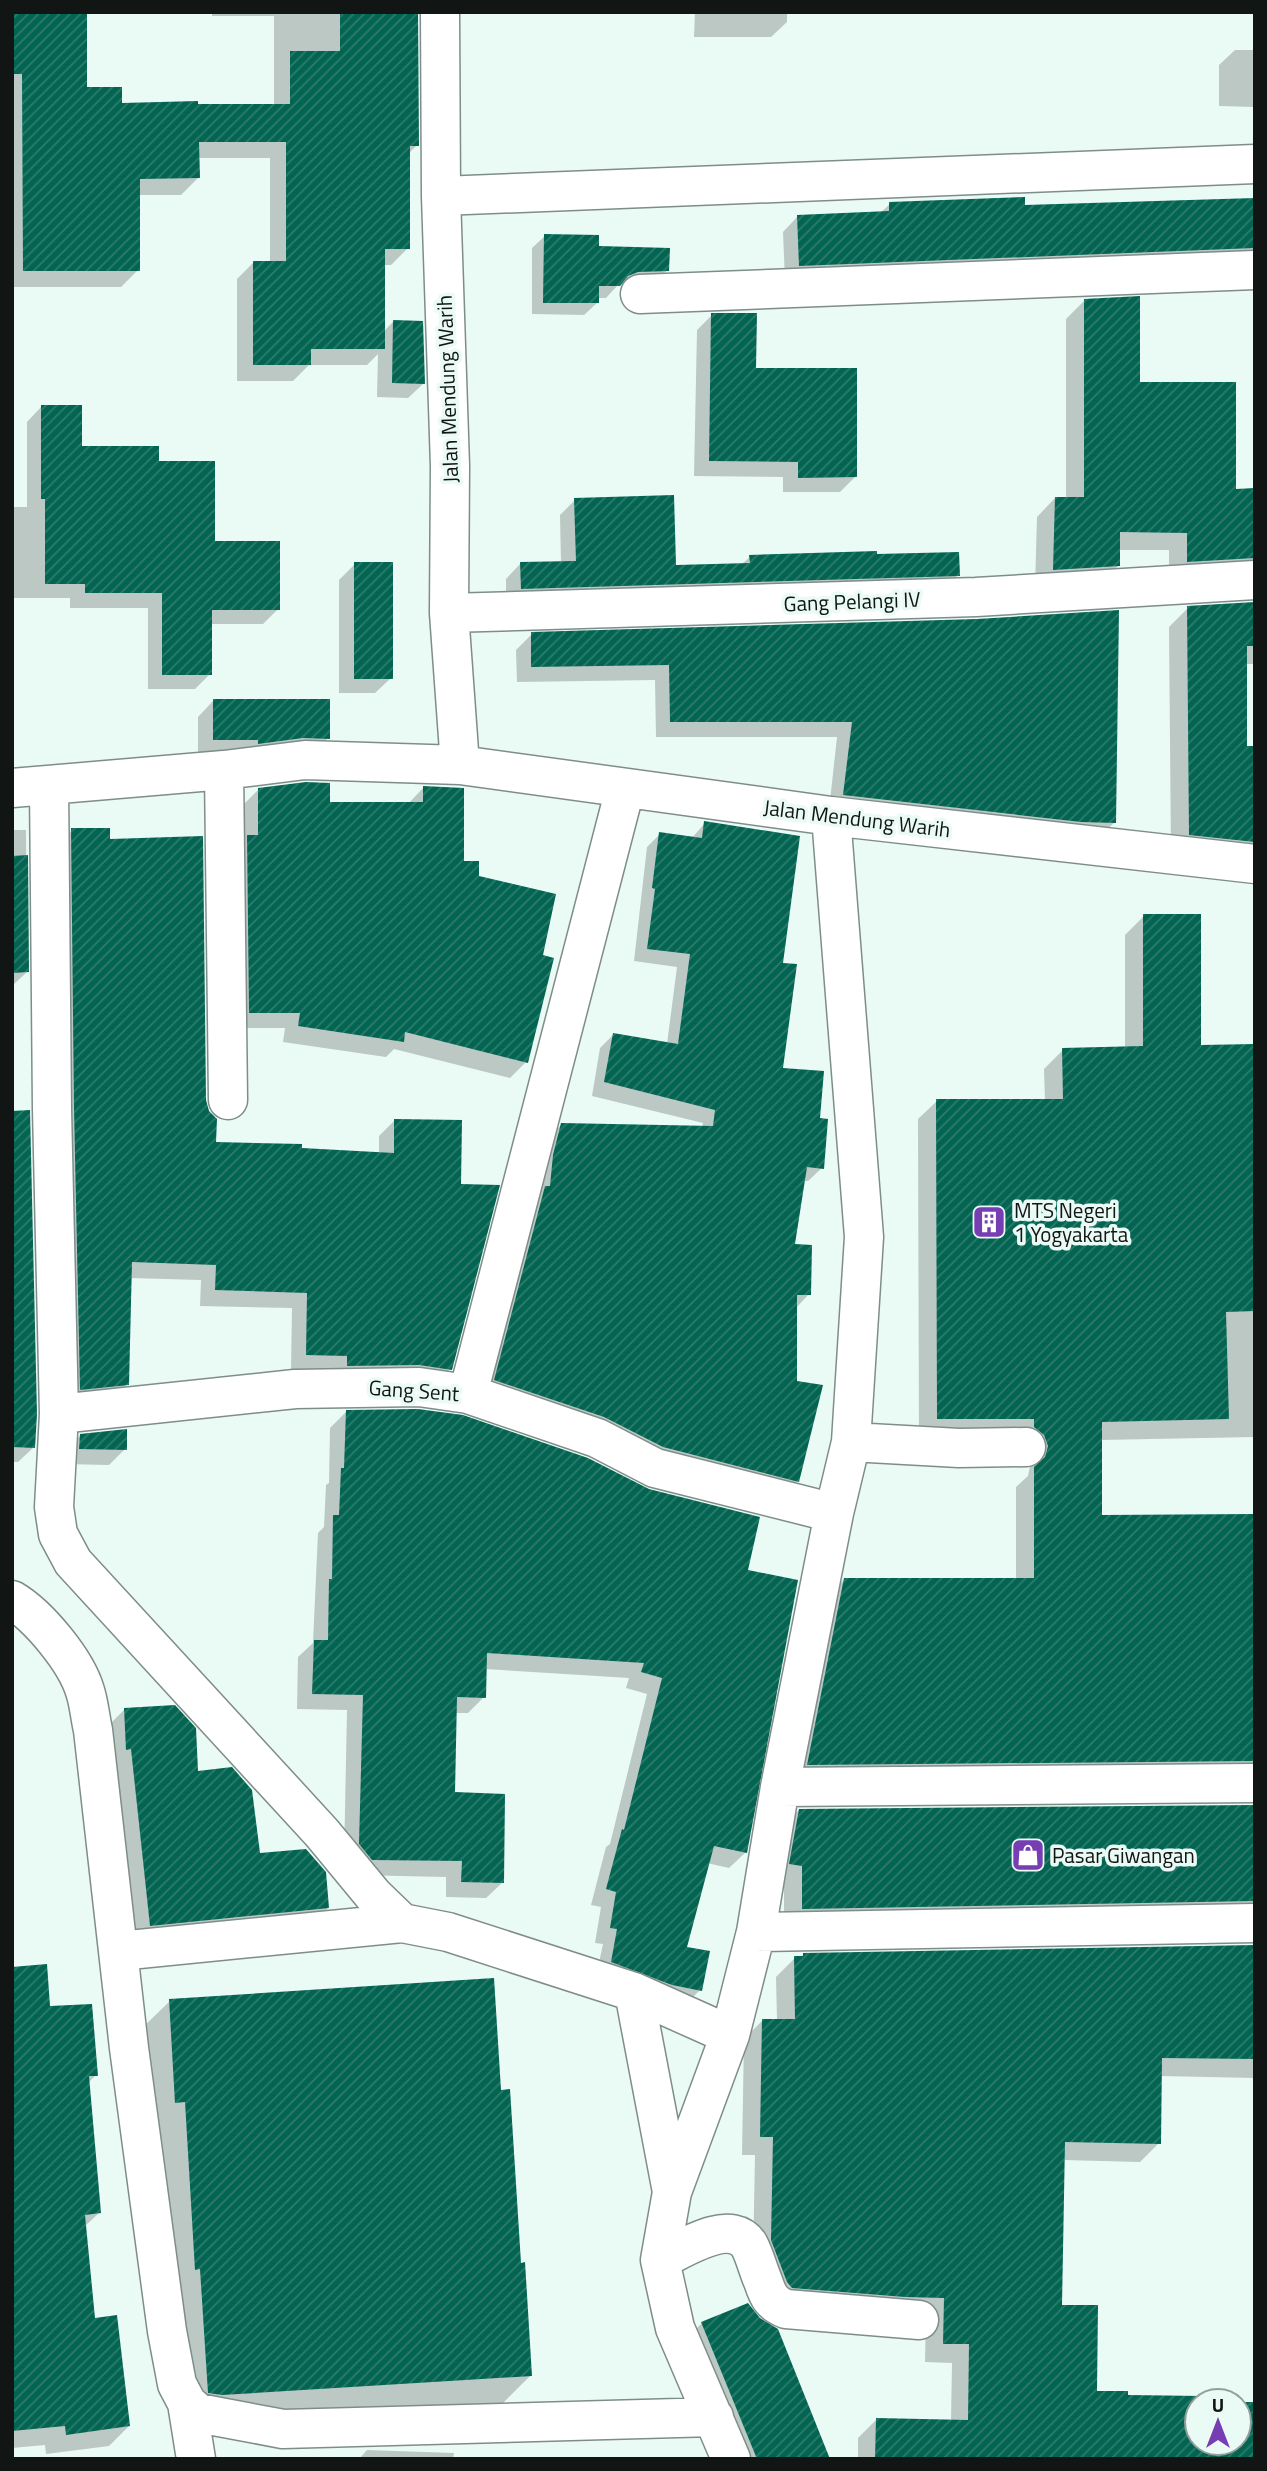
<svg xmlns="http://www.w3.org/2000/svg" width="1267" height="2471" font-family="'Titillium Web',sans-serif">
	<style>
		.shadow { fill: #0003 }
		.building { fill: url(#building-hatch) }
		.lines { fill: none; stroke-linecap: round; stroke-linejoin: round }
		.minor-casing { stroke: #7f8d88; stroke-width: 41 }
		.minor { stroke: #fff; stroke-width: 38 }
		.labels { text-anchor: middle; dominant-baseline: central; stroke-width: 7; stroke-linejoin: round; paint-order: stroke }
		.street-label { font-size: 21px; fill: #111615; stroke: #eafaf5 }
		.poi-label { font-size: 21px; fill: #111615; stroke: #eafaf5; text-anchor: start }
	</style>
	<defs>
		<pattern id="building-hatch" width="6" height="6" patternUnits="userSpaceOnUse" patternTransform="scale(1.75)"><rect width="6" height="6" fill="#026552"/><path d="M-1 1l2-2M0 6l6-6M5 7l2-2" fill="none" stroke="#307a6c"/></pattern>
	</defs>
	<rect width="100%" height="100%" fill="#eafaf5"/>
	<path class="shadow" d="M 12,12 L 85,88 L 120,104 L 197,106 L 274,106 L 274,16 L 212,16 L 212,12 L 416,12 L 417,145 L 408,154 L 408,248 L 391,265 L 384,265 L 384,331 L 393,322 L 424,383 L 408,398 L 377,397 L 378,354 L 367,365 L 309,365 L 293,381 L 237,381 L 237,279 L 254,262 L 270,262 L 270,158 L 198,158 L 198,178 L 181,195 L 138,195 L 138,270 L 121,287 L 12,287 Z
		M 695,12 L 787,12 L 787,22 L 771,37 L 694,37 Z
		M 1235,50 L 1255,50 L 1255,107 L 1219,106 L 1219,65 Z
		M 1255,200 L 1255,268 L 785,280 L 783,232 L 798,216 L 880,213 L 890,204 L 1023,207 Z
		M 545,236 L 597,248 L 667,270 L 655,283 L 625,284 L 617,286 L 606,298 L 597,298 L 597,303 L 584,315 L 532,314 L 532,248 Z
		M 1085,300 L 1139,384 L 1235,491 L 1255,489 L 1255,587 L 1169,580 L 1169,550 L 1118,550 L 1118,566 L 1099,584 L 1035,588 L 1037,517 L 1055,498 L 1066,499 L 1066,319 Z
		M 712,315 L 755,369 L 856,476 L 840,492 L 783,492 L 783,477 L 694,476 L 697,330 Z
		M 42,406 L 80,448 L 157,463 L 213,543 L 278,609 L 263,624 L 210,624 L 210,674 L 195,689 L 148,689 L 148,608 L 70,608 L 70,598 L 12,598 L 12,507 L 27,507 L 27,422 Z
		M 575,500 L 674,566 L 742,564 L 750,557 L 876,556 L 958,575 L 943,590 L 506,603 L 506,579 L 520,564 L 561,563 L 560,515 Z
		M 355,564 L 391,678 L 375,693 L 339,693 L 339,580 Z
		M 1255,604 L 1255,664 L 1246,664 L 1246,748 L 1255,747 L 1255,864 L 1171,853 L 1169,627 L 1188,608 Z
		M 977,621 L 1115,822 L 1099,837 L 829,810 L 837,737 L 656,737 L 655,680 L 517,682 L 516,650 L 532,634 Z
		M 213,701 L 328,738 L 313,754 L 198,755 L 198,717 Z
		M 424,787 L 463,862 L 540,956 L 526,1062 L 510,1078 L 394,1049 L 386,1057 L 283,1042 L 285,1028 L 233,1028 L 242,806 L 258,790 L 328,804 L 408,804 Z
		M 705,823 L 781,964 L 781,1070 L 818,1119 L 822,1168 L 808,1181 L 803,1181 L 793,1246 L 809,1294 L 796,1308 L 798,1481 L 784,1494 L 482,1393 L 548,1138 L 562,1124 L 702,1128 L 703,1123 L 592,1096 L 600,1048 L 613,1035 L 667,1044 L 677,967 L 634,961 L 647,847 L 660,834 L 691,839 Z
		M 12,830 L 26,830 L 27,972 L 12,986 Z
		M 72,830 L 108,841 L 204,1101 L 214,1143 L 379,1154 L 379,1136 L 395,1120 L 459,1186 L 450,1369 L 434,1384 L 291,1370 L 292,1308 L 200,1306 L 201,1280 L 130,1278 L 127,1384 L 111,1400 L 65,1405 L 56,846 Z
		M 1144,916 L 1199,1047 L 1255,1045 L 1255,1437 L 1100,1440 L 1100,1517 L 1255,1516 L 1255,1790 L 789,1783 L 825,1598 L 844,1580 L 1016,1580 L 1016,1487 L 1028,1476 L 1030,1466 L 1026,1454 L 919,1437 L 918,1119 L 937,1101 L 1045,1101 L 1044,1069 L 1063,1050 L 1125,1049 L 1125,935 Z
		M 12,1113 L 34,1447 L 18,1462 L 12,1462 Z
		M 346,1412 L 746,1571 L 745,1853 L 729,1868 L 707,1863 L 685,1948 L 700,1990 L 684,2006 L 596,1977 L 603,1944 L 595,1943 L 601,1907 L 591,1905 L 606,1847 L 610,1844 L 647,1694 L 626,1688 L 629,1678 L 485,1669 L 484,1697 L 468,1713 L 455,1713 L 453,1794 L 502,1883 L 486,1898 L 446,1897 L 446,1877 L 356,1875 L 344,1860 L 347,1710 L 297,1709 L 298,1657 L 313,1643 L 318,1533 L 324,1527 L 326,1485 L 329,1483 L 330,1428 Z
		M 81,1435 L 125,1449 L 109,1465 L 64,1464 L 65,1451 Z
		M 125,1709 L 197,1773 L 258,1855 L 328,1908 L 308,1927 L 131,1944 L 105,1729 Z
		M 1255,1807 L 1255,1930 L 784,1927 L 784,1885 L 772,1882 L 780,1829 L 799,1810 Z
		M 1255,1947 L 1255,2078 L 1160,2076 L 1159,2143 L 1140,2162 L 1063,2160 L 1061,2306 L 1095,2392 L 1126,2397 L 1201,2401 L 1197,2401 L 1197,2443 L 1239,2443 L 1239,2403 L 1255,2459 L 858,2459 L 858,2438 L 877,2419 L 951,2421 L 952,2363 L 925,2362 L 926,2316 L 772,2306 L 753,2260 L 755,2155 L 742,2155 L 744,2039 L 763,2020 L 777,2020 L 776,1977 L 795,1958 L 800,1958 L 803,1955 Z
		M 12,1969 L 49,2008 L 96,2075 L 88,2083 L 99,2213 L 84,2227 L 94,2320 L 129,2426 L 109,2446 L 46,2454 L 45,2445 L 12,2448 Z
		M 170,2001 L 499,2091 L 530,2376 L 502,2404 L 193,2423 L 141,2029 Z
		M 702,2323 L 828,2459 L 731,2459 L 683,2342 Z
		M 367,2450 L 454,2453 L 453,2459 L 359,2459 Z
		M 521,2457 L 568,2459 L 520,2459 Z"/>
	<path class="building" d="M 12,12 L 87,12 L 87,87 L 122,87 L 122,103 L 198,101 L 198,104 L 290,104 L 290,51 L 340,51 L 340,12 L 418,12 L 419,146 L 410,146 L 410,249 L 385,249 L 385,349 L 311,349 L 311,365 L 253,365 L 253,261 L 286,261 L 286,142 L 199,142 L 200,178 L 140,179 L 140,271 L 23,271 L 22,74 L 12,74 Z
		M 1025,197 L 1025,205 L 1255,198 L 1255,248 L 799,266 L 797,215 L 889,211 L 889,202 Z
		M 544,234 L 599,235 L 599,246 L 670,248 L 669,271 L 638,272 L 628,276 L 620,286 L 599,286 L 599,303 L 543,303 Z
		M 1140,296 L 1140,382 L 1236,382 L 1236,489 L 1255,488 L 1255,558 L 1187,562 L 1187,533 L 1120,532 L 1120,566 L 1053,570 L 1055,497 L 1084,497 L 1084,299 Z
		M 711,313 L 757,313 L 756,368 L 857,368 L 857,477 L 798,478 L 798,462 L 709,461 Z
		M 393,320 L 423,321 L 425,384 L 392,383 Z
		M 41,405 L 82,405 L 82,446 L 159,446 L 159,461 L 215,461 L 215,541 L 280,541 L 280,610 L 212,610 L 212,675 L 162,675 L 162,593 L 85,593 L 85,584 L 45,584 L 45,499 L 41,499 Z
		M 674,495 L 676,565 L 750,563 L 749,555 L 877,551 L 877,554 L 959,552 L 960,576 L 521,589 L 520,562 L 576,561 L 574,498 Z
		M 354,562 L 393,562 L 393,679 L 354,679 Z
		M 1255,602 L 1255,646 L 1247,646 L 1247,746 L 1255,746 L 1255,842 L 1189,835 L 1187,606 Z
		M 1119,610 L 1116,823 L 1081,822 L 843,795 L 852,722 L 670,722 L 669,665 L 531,667 L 531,632 L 977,619 Z
		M 213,699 L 330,699 L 330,739 L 303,738 L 258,744 L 258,740 L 213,740 Z
		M 306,782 L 330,783 L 330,802 L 423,802 L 423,786 L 464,788 L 464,861 L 479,861 L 479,876 L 556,894 L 543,955 L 554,958 L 528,1063 L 405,1032 L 404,1042 L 298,1026 L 300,1013 L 249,1013 L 247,835 L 258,835 L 258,788 Z
		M 704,821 L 800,836 L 783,963 L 797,964 L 783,1068 L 824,1071 L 820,1118 L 828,1119 L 824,1169 L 807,1167 L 795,1244 L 812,1245 L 811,1295 L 797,1295 L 797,1381 L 823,1385 L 799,1482 L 663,1447 L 604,1417 L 494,1380 L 545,1186 L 550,1186 L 553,1155 L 561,1123 L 713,1126 L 715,1110 L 604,1082 L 613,1033 L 678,1044 L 690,954 L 647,949 L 655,889 L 652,888 L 659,832 L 702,838 Z
		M 71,828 L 110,828 L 110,839 L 203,836 L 206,1100 L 209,1111 L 217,1119 L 216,1142 L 302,1144 L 302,1148 L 394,1153 L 394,1119 L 462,1120 L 461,1184 L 500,1185 L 452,1370 L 419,1365 L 347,1366 L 347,1356 L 306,1355 L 307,1293 L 215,1290 L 216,1265 L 132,1262 L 129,1385 L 80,1390 L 74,1109 Z
		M 28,855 L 29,972 L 12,973 L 12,856 Z
		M 1143,914 L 1201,914 L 1201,1045 L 1255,1044 L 1255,1311 L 1226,1312 L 1229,1419 L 1102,1422 L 1102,1515 L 1255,1514 L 1255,1761 L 807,1765 L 844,1578 L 1034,1578 L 1034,1467 L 1045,1457 L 1048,1446 L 1044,1435 L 1034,1427 L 1034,1419 L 937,1419 L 936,1099 L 1063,1099 L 1062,1048 L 1143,1046 Z
		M 30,1110 L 37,1414 L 35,1448 L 12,1447 L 12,1111 Z
		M 418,1409 L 463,1415 L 588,1458 L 649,1489 L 760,1517 L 748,1570 L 798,1580 L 747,1853 L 714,1846 L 687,1947 L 710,1951 L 702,1991 L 672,1985 L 611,1962 L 617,1929 L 610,1928 L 616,1892 L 606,1889 L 622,1829 L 624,1830 L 662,1678 L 641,1672 L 644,1663 L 487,1653 L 486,1698 L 457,1697 L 455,1792 L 505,1794 L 504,1883 L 461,1882 L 462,1861 L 372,1860 L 359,1844 L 363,1695 L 312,1694 L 314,1640 L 328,1640 L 329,1579 L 332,1579 L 333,1515 L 339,1515 L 341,1468 L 344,1468 L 346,1410 Z
		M 127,1429 L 127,1450 L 79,1449 L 80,1434 Z
		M 175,1705 L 196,1728 L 198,1771 L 232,1767 L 252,1790 L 260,1853 L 306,1849 L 326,1872 L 329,1908 L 150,1926 L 131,1749 L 126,1750 L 124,1708 Z
		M 1255,1805 L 1255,1901 L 802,1909 L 802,1866 L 789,1864 L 799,1809 Z
		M 1255,1945 L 1255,2059 L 1162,2058 L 1161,2144 L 1065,2142 L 1062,2305 L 1098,2305 L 1097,2391 L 1128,2391 L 1128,2395 L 1202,2396 L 1202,2401 L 1197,2401 L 1197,2443 L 1239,2443 L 1239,2402 L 1255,2402 L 1255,2459 L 875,2459 L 876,2418 L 968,2420 L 969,2344 L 943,2344 L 944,2298 L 905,2297 L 792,2288 L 787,2282 L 771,2240 L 773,2137 L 760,2137 L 762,2019 L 795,2019 L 794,1956 L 803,1956 L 803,1953 Z
		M 47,1964 L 50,2006 L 92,2004 L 98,2076 L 89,2076 L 101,2213 L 85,2215 L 95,2318 L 117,2315 L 130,2426 L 66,2435 L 65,2426 L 12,2431 L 12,1967 Z
		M 494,1978 L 501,2090 L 510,2089 L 521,2263 L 525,2262 L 532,2376 L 222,2395 L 208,2393 L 200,2269 L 195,2270 L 185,2102 L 175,2103 L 169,1999 Z
		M 748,2303 L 760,2318 L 778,2329 L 830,2459 L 757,2459 L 701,2322 Z"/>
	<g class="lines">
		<defs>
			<path id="minor" d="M 440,12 L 441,196 L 450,466 L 449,613 L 460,765
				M 441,196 L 1255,164
				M 640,294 L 1255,270
				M 449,613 L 976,597 L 1255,580
				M 224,770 L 228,1100
				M 49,785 L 52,1109 L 59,1414 L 54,1507 L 58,1534 L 73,1562 L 322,1833 L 374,1896 L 402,1923
				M 12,788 L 224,770 L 305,760 L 460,765 L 831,816 L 1255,864
				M 468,1394 L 625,789
				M 59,1414 L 295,1389 L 419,1387 L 468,1394 L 597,1438 L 655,1468 L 834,1513
				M 851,1442 L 959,1448 L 1026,1447
				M 12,1600 C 39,1616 76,1661 85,1691 C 89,1703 90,1717 93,1730 L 129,2048 L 167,2331 L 177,2384 L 187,2403 L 198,2413 L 283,2429 L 714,2417
				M 780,1787 L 1255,1783
				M 756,1932 L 1255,1923
				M 119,1951 L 402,1923 L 448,1932 L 634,1992 L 730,2035
				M 634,1992 L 672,2192
				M 660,2260 C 682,2249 731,2217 749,2245 C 755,2256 758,2270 763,2281 C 768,2296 771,2303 786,2309 L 919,2320
				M 187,2403 L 196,2459
				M 731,2459 L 675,2328 L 660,2260 L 672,2192 L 730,2035 L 756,1932 L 780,1787 L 834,1513 L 851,1442 L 864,1237 L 831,816"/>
		</defs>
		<use href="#minor" class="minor-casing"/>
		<use href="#minor" class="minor"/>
	</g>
	<defs>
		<symbol id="building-square" viewBox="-11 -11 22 22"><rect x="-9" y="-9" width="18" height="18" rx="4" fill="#773db3" stroke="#eafaf5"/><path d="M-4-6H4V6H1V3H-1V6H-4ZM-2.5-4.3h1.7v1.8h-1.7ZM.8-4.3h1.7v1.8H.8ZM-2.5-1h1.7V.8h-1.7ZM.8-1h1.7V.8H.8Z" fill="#fff"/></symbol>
		<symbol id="shop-square" viewBox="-11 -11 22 22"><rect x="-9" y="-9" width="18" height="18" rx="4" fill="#773db3" stroke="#eafaf5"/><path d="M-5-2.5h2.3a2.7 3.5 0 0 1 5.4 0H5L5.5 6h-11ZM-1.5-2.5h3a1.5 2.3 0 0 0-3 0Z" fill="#fff"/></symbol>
	</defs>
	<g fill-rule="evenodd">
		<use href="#building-square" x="970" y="1203" width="38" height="38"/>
		<use href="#shop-square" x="1009" y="1836" width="38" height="38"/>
	</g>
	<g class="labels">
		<g class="street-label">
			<text transform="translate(447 389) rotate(-92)">Jalan Mendung Warih</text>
			<text transform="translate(852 601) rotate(-2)">Gang Pelangi IV</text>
			<text transform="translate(857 818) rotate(7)">Jalan Mendung Warih</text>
			<text transform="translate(414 1390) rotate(4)">Gang Sent</text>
		</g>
		<g class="poi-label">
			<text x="1014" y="1210">MTS Negeri<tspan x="1014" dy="24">1 Yogyakarta</tspan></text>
			<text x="1052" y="1855">Pasar Giwangan</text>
		</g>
	</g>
	<rect width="1267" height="2471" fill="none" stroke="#111615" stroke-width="28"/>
	<g transform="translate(1218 2422)"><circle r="33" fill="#eafaf5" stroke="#939f9b" stroke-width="2"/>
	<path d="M0-5L12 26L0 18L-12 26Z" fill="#773db3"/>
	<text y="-10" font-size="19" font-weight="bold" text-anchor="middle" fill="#111615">U</text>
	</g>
</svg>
